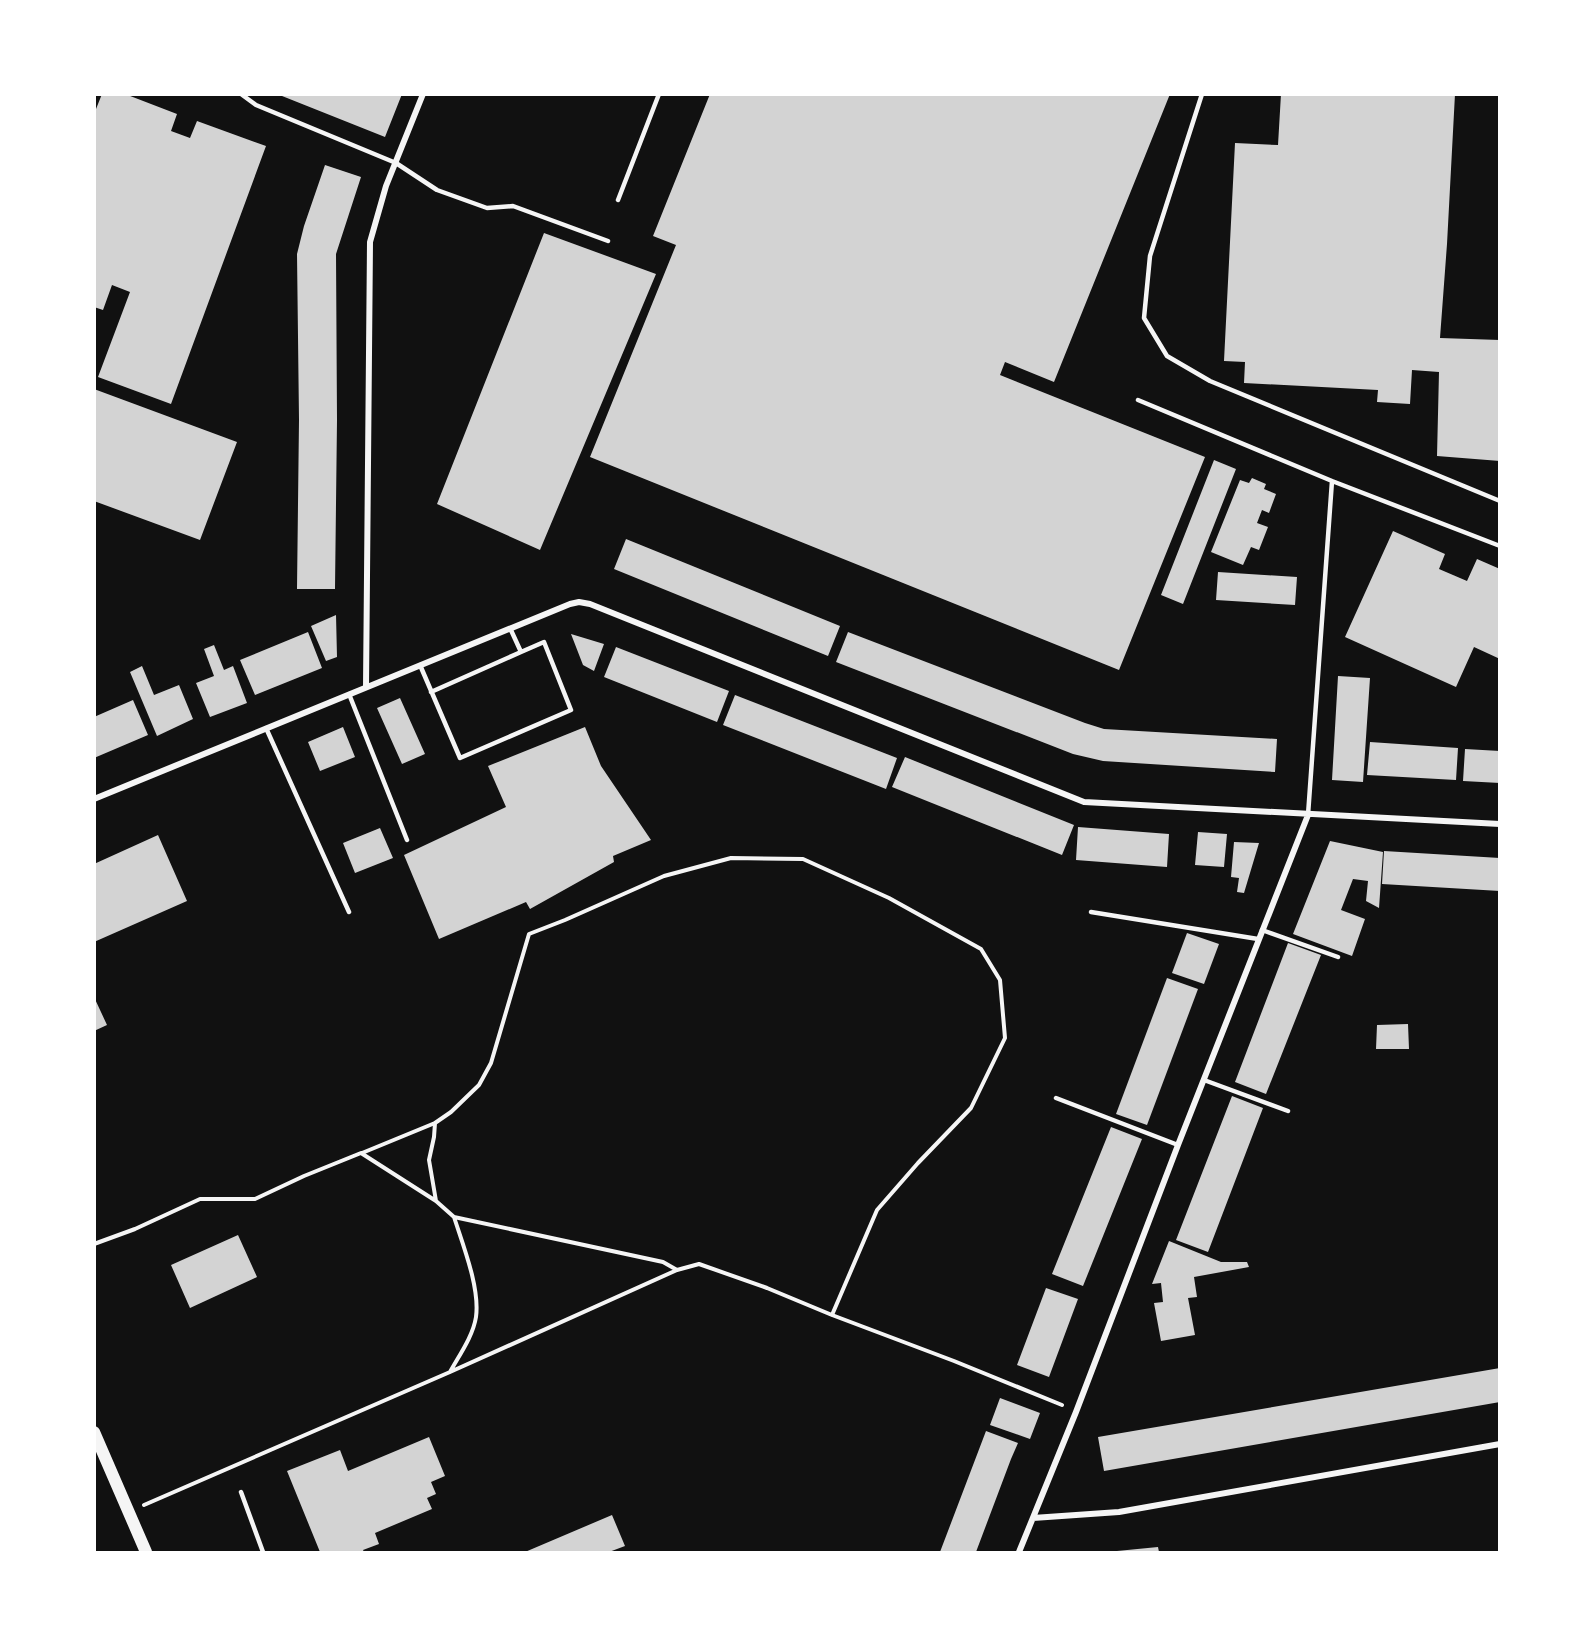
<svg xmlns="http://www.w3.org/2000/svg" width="1594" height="1647" font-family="'PT Sans',sans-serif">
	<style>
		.building { fill: #d3d3d3 }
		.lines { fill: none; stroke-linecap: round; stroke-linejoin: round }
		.path { stroke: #f5f5f5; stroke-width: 4 }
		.service { stroke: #f5f5f5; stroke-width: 4.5 }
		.minor { stroke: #f5f5f5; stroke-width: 6 }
		.secondary { stroke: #f5f5f5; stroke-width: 12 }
	</style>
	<rect width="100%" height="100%" fill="#111"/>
	<path class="building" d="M 102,94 L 125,94 L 177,114 L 171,131 L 190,138 L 197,121 L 266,146 L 171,404 L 98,377 L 130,292 L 112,285 L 103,310 L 94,307 L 94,114 Z
		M 277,94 L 402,94 L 385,137 Z
		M 710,94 L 1170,94 L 1054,382 L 1005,362 L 1000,375 L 1205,457 L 1119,670 L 590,457 L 676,245 L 653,236 Z
		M 1281,94 L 1455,94 L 1447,244 L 1440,338 L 1500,340 L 1500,461 L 1437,456 L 1439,372 L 1412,370 L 1410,404 L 1377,402 L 1378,390 L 1244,383 L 1245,362 L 1224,361 L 1235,143 L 1278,145 Z
		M 325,165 L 361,177 L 336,254 L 337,420 L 335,589 L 297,589 L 299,420 L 297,254 L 304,226 Z
		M 544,233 L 656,274 L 540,550 L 437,504 Z
		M 94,389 L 237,442 L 200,540 L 94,501 Z
		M 1214,460 L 1236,469 L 1183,604 L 1161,595 Z
		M 1252,478 L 1266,484 L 1264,489 L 1276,494 L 1269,513 L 1262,510 L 1257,523 L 1268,527 L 1259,550 L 1251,547 L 1243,565 L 1211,552 L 1240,480 L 1249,483 Z
		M 1393,531 L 1445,554 L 1439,569 L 1467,581 L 1477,559 L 1500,569 L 1500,659 L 1474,647 L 1456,687 L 1345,637 Z
		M 626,539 L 840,626 L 828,656 L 614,569 Z
		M 1218,572 L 1297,577 L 1295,605 L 1216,600 Z
		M 336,615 L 337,657 L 326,661 L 311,626 Z
		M 308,632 L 322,668 L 255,695 L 240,660 Z
		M 848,632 L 1085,723 L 1104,729 L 1277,739 L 1275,772 L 1103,761 L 1073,754 L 836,662 Z
		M 571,634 L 604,644 L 594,671 L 583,665 Z
		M 214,645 L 224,670 L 233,666 L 247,703 L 210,717 L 196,683 L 214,676 L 204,649 Z
		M 616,647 L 729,691 L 717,722 L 604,677 Z
		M 142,666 L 154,695 L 179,685 L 193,719 L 157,736 L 130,672 Z
		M 1338,676 L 1370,678 L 1363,782 L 1332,780 Z
		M 735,695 L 897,758 L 886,789 L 723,725 Z
		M 400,698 L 425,754 L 402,764 L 377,708 Z
		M 133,700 L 148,735 L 94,758 L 94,717 Z
		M 343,727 L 355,757 L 320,771 L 308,742 Z
		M 585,727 L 601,766 L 651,840 L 613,856 L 614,862 L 530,909 L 526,902 L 439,939 L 404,855 L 506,807 L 488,766 Z
		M 1370,742 L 1458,748 L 1456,780 L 1367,775 Z
		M 1465,749 L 1500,751 L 1500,783 L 1463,781 Z
		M 905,757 L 1074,825 L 1062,855 L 892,787 Z
		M 1078,827 L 1169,834 L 1167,867 L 1076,860 Z
		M 380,828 L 393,858 L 355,873 L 343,843 Z
		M 1198,832 L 1227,834 L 1224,867 L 1195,865 Z
		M 158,835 L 187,901 L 94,942 L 94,864 Z
		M 1330,841 L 1383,852 L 1379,908 L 1366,901 L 1368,881 L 1353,879 L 1341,910 L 1365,919 L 1352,956 L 1293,934 Z
		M 1234,842 L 1259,843 L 1244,893 L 1237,892 L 1239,878 L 1231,877 Z
		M 1384,851 L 1500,858 L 1500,891 L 1382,884 Z
		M 1187,933 L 1219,944 L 1204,984 L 1172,973 Z
		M 1288,943 L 1321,955 L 1266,1094 L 1235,1082 Z
		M 1167,978 L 1198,989 L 1147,1125 L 1116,1114 Z
		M 94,997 L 107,1025 L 94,1031 Z
		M 1408,1024 L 1409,1049 L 1376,1049 L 1377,1025 Z
		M 1232,1096 L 1263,1108 L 1208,1252 L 1176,1240 Z
		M 1111,1127 L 1142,1139 L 1083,1286 L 1052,1274 Z
		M 238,1235 L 257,1277 L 190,1308 L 171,1265 Z
		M 1169,1241 L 1221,1262 L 1247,1262 L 1249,1267 L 1194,1277 L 1197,1297 L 1188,1298 L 1195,1335 L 1161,1341 L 1154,1303 L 1163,1302 L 1161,1283 L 1152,1284 Z
		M 1046,1288 L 1078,1299 L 1049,1377 L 1017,1365 Z
		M 1500,1368 L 1500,1402 L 1104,1471 L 1098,1437 Z
		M 1000,1398 L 1040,1413 L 1030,1439 L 990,1425 Z
		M 986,1431 L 1018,1443 L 1011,1459 L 976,1552 L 940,1552 Z
		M 429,1437 L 445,1476 L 431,1482 L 436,1494 L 427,1498 L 432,1509 L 375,1533 L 379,1544 L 363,1550 L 364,1552 L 320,1552 L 287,1471 L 340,1450 L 348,1471 Z
		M 612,1515 L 625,1546 L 609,1552 L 525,1552 Z
		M 1158,1547 L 1159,1552 L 1117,1552 L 1117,1551 Z"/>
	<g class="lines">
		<path class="path" d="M 362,1153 L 435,1123
			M 436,1201 L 429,1160 L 434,1137 L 435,1123 L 451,1112 L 479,1085 L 491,1063 L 529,934 L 565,920 L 664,876 L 731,858 L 803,859 L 889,898 L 981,949 L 1000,980 L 1005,1038 L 971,1108 L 918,1163 L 877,1210 L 832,1315
			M 94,1244 L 135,1229 L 200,1199 L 255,1199 L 304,1176 L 361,1153 L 436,1201 L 454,1217 L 663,1262 L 677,1270
			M 450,1372 C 460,1354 473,1336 476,1317 C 480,1288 463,1245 454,1217
			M 144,1505 L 450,1372 L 677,1270 L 699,1264 L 767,1288 L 832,1315 L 954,1361 L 1062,1405"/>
		<path class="service" d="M 241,94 L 256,105 L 396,163 L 437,190 L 487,208 L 513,206 L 608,241
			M 1202,94 L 1150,256 L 1144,318 L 1167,356 L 1210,381 L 1500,501
			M 618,200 L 659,94
			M 1138,400 L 1332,481
			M 420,665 L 460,758 L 571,710 L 544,642 L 521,652 L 510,628
			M 431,692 L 521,652
			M 349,694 L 407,840
			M 266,728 L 349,912
			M 1308,815 L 1332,481 L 1500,546
			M 1091,912 L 1258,939
			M 1262,930 L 1338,957
			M 1204,1080 L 1288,1111
			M 1056,1098 L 1178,1145
			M 241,1492 L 263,1552"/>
		<path class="minor" d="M 366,687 L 370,242 L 386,186 L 423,94
			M 94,799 L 570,604 L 579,602 L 590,604 L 1084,802 L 1500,824
			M 1033,1518 L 1119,1512 L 1500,1444
			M 1019,1552 L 1076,1412 L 1178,1145 L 1308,815"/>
		<path class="secondary" d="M 94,1432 L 146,1552"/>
	</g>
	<rect width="1594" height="1647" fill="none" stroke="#ffffff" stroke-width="192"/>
</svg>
